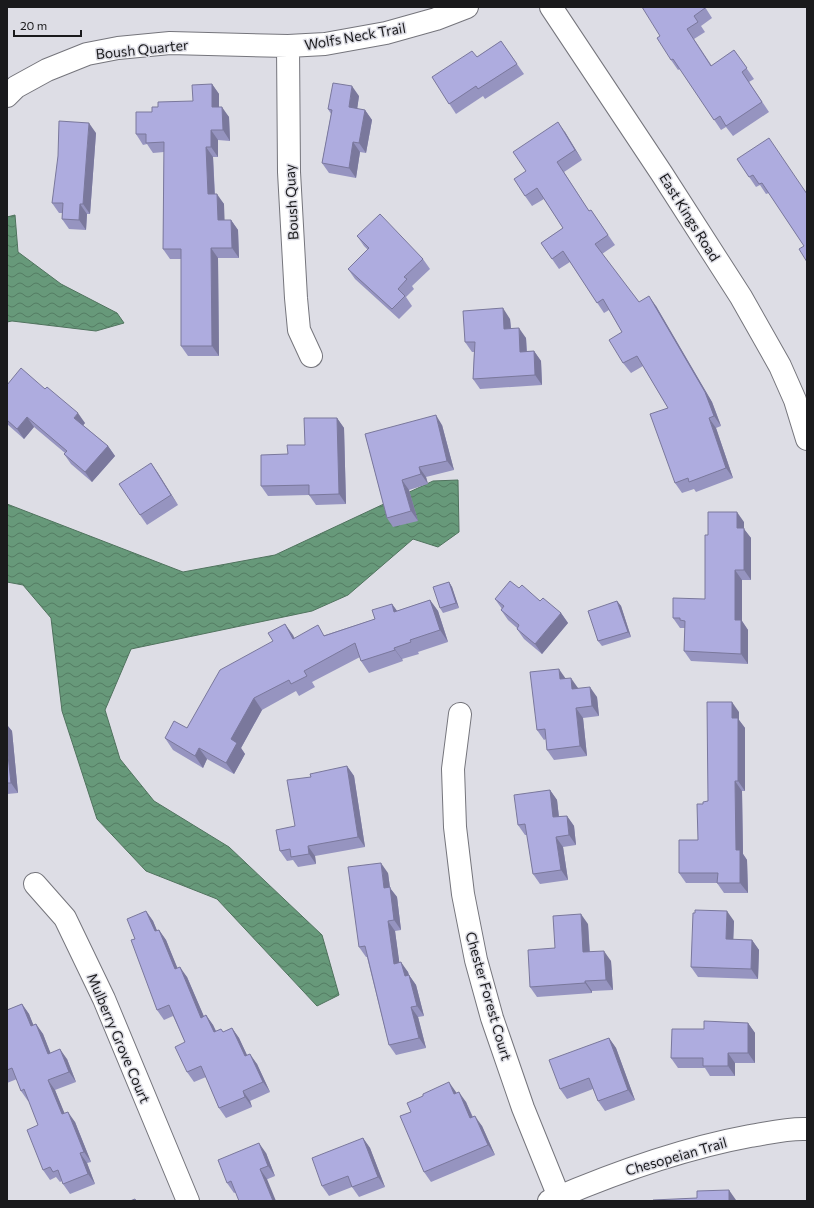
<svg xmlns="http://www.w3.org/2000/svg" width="814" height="1208" font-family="Commissioner,sans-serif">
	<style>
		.water { fill: url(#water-waves); stroke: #50735e }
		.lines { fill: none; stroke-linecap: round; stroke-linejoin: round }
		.minor-casing { stroke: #75757c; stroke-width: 24 }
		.minor { stroke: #fff; stroke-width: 22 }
		.wall { fill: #9694c0 }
		.shaded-wall { fill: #7a789c }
		.building { fill: #aeacdf; stroke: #7a789c }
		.labels { text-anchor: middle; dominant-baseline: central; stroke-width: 3; stroke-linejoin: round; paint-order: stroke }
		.street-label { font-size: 14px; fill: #1a1a1c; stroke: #dddde5 }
	</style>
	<defs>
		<pattern id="water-waves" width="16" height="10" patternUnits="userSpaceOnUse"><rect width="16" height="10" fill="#67997a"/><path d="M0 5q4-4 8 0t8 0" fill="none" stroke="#547c63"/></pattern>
	</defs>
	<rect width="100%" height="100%" fill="#dddde5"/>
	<path class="water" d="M 15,215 L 18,252 L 61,284 L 117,313 L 124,323 L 96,331 L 12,321 L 7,322 L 7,217 Z
		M 458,480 L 459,532 L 438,547 L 413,539 L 348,595 L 312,611 L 131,649 L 105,710 L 120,759 L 154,801 L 229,847 L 322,935 L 339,995 L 317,1006 L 217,899 L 146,871 L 97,819 L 62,711 L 51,618 L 23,585 L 7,582 L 7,504 L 183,572 L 275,555 L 433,481 Z"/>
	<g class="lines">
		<defs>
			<path id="minor" d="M 551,7 L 662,174 L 741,297 L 780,366 L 795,400 L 807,439
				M 288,46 L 289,172 L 296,298 L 299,330 L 311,356
				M 7,96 L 16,87 L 47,70 L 87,54 L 118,48 L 170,43 L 288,46 L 325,44 L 386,33 L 436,19 L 467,7
				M 460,714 L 453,769 L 455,827 L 463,894 L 476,960 L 492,1018 L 523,1108 L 559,1197
				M 35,884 L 65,918 L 104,999 L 188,1201
				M 549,1201 C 614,1173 680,1149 750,1136 C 769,1133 787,1128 807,1129"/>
		</defs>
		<use href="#minor" class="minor-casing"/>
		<use href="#minor" class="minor"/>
	</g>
	<path class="wall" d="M 705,7 L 712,18 L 701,26 L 705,32 L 694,39 L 712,66 L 734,50 L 754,79 L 749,82 L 769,112 L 733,136 L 726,127 L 721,130 L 680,69 L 678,70 L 671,60 L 660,36 Z
		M 501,41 L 524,74 L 485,99 L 483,96 L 456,114 L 432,77 L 477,57 Z
		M 212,84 L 219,94 L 219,107 L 229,117 L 230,141 L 218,140 L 218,157 L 213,157 L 215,194 L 224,204 L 224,220 L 231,220 L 238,230 L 239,258 L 218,258 L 219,356 L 188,356 L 181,346 L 181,259 L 170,259 L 163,249 L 164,152 L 153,153 L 147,144 L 143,145 L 136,134 L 152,112 L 193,101 Z
		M 359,96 L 357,109 L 365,110 L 372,120 L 366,153 L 360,152 L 356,178 L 329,173 L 322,163 L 331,114 L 328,109 Z
		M 565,132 L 582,160 L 564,172 L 589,211 L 591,210 L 615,245 L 602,254 L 639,302 L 656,306 L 712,402 L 721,426 L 716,428 L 733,478 L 696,492 L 694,489 L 682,493 L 675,483 L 668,408 L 643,366 L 631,373 L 623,363 L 622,332 L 609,310 L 604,313 L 570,262 L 559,269 L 541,243 L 563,228 L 544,199 L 532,206 L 525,196 L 526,171 Z
		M 96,133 L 90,214 L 87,214 L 86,230 L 69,229 L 62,219 L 62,213 L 59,213 L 52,203 Z
		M 737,159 L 807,193 L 804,246 L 769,193 L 766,194 L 760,185 L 756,187 Z
		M 357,236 L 423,259 L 430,269 L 412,286 L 414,289 L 406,297 L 412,306 L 399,319 L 355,279 L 348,269 L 368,250 L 364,246 Z
		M 510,319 L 511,329 L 526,338 L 527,351 L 534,351 L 541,361 L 542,385 L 480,389 L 473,379 L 474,352 L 472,352 L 465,342 Z
		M 7,385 L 85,423 L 83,425 L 108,446 L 115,456 L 92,482 L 71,464 L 64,454 L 65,453 L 34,427 L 24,439 L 7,424 Z
		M 337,418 L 344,428 L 346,504 L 316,505 L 309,495 L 268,496 L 261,486 L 288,454 L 305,445 Z
		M 442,425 L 454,470 L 426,477 L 428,484 L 409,490 L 418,521 L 393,527 L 387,518 L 365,434 Z
		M 151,463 L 178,505 L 147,525 L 140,515 Z
		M 744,522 L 744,529 L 751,538 L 751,580 L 742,580 L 742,621 L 748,630 L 748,664 L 691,661 L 684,651 L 685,628 L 680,628 L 673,618 L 705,599 L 708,535 Z
		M 449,582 L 452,587 L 459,608 L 443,613 L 440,608 Z
		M 519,588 L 561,613 L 568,623 L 542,654 L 524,639 L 517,629 L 517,628 L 508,620 L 501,610 L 502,609 L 495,599 Z
		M 430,600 L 438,611 L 448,642 L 418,652 L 419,654 L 402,659 L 403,661 L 369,673 L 361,661 L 360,657 L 312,682 L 315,687 L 299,696 L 296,691 L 262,710 L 241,748 L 245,754 L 234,774 L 207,759 L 203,768 L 173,750 L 165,738 L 187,728 L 273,641 L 285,624 L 294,639 L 325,635 L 375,619 L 392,604 L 397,611 Z
		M 617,601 L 621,606 L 631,637 L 602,646 L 598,641 Z
		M 565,678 L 578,688 L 597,697 L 599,716 L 583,718 L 587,756 L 554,760 L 547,750 L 546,739 L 544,740 L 537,730 Z
		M 739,712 L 739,720 L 745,728 L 745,791 L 742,791 L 743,854 L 747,860 L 748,893 L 724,893 L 717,883 L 686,883 L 679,873 L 698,840 L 708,801 Z
		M 7,725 L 12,731 L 18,793 L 7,794 Z
		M 347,766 L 354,776 L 365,847 L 315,856 L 316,864 L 298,867 L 293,860 L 287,861 L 280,851 L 295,826 L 311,777 Z
		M 550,790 L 557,800 L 559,817 L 567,816 L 574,826 L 576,845 L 563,847 L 568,880 L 540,884 L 533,874 L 527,835 L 525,835 L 518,825 Z
		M 388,873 L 390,888 L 397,897 L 401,930 L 395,931 L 399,962 L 408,972 L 409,975 L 416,985 L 424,1016 L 418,1017 L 426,1048 L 396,1055 L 389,1045 L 367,957 L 366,957 L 359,947 Z
		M 146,911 L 153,921 L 157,931 L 159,930 L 166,940 L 177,968 L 187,977 L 204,1017 L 206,1015 L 213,1025 L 216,1031 L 221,1029 L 223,1032 L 232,1028 L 239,1038 L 247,1055 L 257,1064 L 270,1092 L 250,1101 L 252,1107 L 226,1118 L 219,1108 L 206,1077 L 194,1082 L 187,1072 L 185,1042 L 173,1016 L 164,1020 L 157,1010 L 135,939 Z
		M 734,921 L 733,940 L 752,940 L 759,950 L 758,979 L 698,977 L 691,967 Z
		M 588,924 L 590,952 L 611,961 L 613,990 L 592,991 L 592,993 L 537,997 L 530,987 L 555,948 Z
		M 22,1004 L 29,1014 L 33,1025 L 36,1024 L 43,1034 L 50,1053 L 67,1059 L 76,1082 L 55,1090 L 64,1113 L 75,1122 L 91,1162 L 87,1163 L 95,1184 L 70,1194 L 63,1184 L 62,1181 L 60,1182 L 56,1177 L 50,1180 L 43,1170 L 38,1125 L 29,1100 L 28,1101 L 21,1091 L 17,1079 L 7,1083 L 7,1010 Z
		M 748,1023 L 755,1033 L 755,1063 L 735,1063 L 735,1076 L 710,1076 L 705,1068 L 678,1068 L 671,1058 L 704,1029 Z
		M 609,1038 L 616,1048 L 635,1100 L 605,1111 L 598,1101 L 593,1089 L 567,1099 L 560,1089 Z
		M 456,1093 L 466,1102 L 473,1117 L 482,1126 L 495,1155 L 431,1182 L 424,1172 Z
		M 363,1138 L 370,1148 L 385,1187 L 359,1197 L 352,1187 L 329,1196 L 322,1186 Z
		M 266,1153 L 275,1176 L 234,1193 L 227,1183 Z"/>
	<path class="shaded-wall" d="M 212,84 L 219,94 L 219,117 L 212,107 Z
		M 352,86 L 359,96 L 356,117 L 349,107 Z
		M 222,107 L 229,117 L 230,141 L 223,130 Z
		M 365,110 L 372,120 L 366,153 L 359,143 Z
		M 558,122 L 565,132 L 582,160 L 575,150 Z
		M 89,123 L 96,133 L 90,214 L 83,204 Z
		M 211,130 L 218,140 L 218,157 L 211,147 Z
		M 353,142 L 360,152 L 356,178 L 349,168 Z
		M 206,147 L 213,157 L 215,204 L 208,194 Z
		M 217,194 L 224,204 L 225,230 L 218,220 Z
		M 80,204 L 87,214 L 86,230 L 79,220 Z
		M 231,220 L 238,230 L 239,258 L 232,248 Z
		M 211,248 L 218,258 L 219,356 L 212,346 Z
		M 649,296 L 656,306 L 712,402 L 721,426 L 714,416 Z
		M 503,308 L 510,319 L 512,339 L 504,329 Z
		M 519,328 L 526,338 L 527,362 L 520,352 Z
		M 534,351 L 541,361 L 542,385 L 535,375 Z
		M 78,413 L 85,423 L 81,428 L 74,418 Z
		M 436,415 L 442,425 L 454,470 L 447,461 Z
		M 27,417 L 34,427 L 24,439 L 17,429 Z
		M 337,418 L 344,428 L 346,504 L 339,494 Z
		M 709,418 L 716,428 L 733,478 L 726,468 Z
		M 108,446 L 115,456 L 92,482 L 85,472 Z
		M 151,463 L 158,473 L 178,505 L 171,495 Z
		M 419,467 L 426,477 L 428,484 L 421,474 Z
		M 402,480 L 409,490 L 418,521 L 411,511 Z
		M 737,512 L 744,522 L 744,529 L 751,538 L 751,580 L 744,570 L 737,528 Z
		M 735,570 L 742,580 L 742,621 L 748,630 L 748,664 L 741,654 L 735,620 Z
		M 449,582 L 452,587 L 459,608 L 456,603 Z
		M 430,600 L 438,611 L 448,642 L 440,630 Z
		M 617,601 L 621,606 L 631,637 L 628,632 Z
		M 392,604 L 400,615 L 394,612 Z
		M 561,613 L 568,623 L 542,654 L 535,644 Z
		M 285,624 L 293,635 L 301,651 L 293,639 Z
		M 394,648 L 402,659 L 403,661 L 395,650 Z
		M 559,669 L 566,679 L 560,679 Z
		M 571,678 L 578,688 L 579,699 L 572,689 Z
		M 590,687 L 597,697 L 599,716 L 592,706 Z
		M 254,698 L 262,710 L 241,748 L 245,754 L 234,774 L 226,763 L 231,739 Z
		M 732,702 L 739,712 L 739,720 L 745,728 L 745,791 L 738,781 L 732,718 Z
		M 576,708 L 583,718 L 587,756 L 580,746 Z
		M 7,725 L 12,731 L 18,793 L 11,783 L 7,746 Z
		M 199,748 L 207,759 L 203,768 L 195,756 Z
		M 347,766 L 354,776 L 365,847 L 358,837 Z
		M 735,781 L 742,791 L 743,854 L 747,860 L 748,893 L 740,883 L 736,850 Z
		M 550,790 L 557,800 L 560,827 L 553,817 Z
		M 567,816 L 574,826 L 576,845 L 569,835 Z
		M 556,837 L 563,847 L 568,880 L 561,870 Z
		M 308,846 L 315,856 L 316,864 L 309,854 Z
		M 381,863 L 388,873 L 390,888 L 397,897 L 401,930 L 394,920 L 384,888 Z
		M 146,911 L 153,921 L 162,942 L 155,931 Z
		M 727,911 L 734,921 L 733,949 L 726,939 Z
		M 581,914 L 588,924 L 590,962 L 583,952 Z
		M 388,921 L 395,931 L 401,974 L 394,964 Z
		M 159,930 L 166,940 L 182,979 L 175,969 Z
		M 752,940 L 759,950 L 758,979 L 751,969 Z
		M 604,951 L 611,961 L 613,990 L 606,980 Z
		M 401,962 L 408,972 L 412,986 L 405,976 Z
		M 180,967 L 187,977 L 209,1028 L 201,1018 Z
		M 409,975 L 416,985 L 424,1016 L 417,1006 Z
		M 585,981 L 592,991 L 592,993 L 585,983 Z
		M 22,1004 L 29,1014 L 38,1036 L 31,1026 Z
		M 411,1007 L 418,1017 L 426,1048 L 419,1038 Z
		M 206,1015 L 213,1025 L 221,1042 L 214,1032 Z
		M 748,1023 L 755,1033 L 755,1063 L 748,1053 Z
		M 36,1024 L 43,1034 L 55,1064 L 48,1054 Z
		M 232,1028 L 239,1038 L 252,1066 L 245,1056 Z
		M 609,1038 L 616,1048 L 635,1100 L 628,1090 Z
		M 60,1049 L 67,1059 L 76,1082 L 69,1072 Z
		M 728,1053 L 735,1063 L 735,1076 L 728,1066 Z
		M 250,1054 L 257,1064 L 270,1092 L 263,1082 Z
		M 48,1080 L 55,1090 L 69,1124 L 62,1114 Z
		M 449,1082 L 456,1092 L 461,1104 L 454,1094 Z
		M 243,1091 L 250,1101 L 252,1107 L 245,1097 Z
		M 459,1092 L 466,1102 L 477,1128 L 470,1118 Z
		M 68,1112 L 75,1122 L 91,1162 L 84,1152 Z
		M 475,1116 L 482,1126 L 495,1155 L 488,1145 Z
		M 363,1138 L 370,1148 L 385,1187 L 378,1177 Z
		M 259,1143 L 266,1153 L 275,1176 L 268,1166 Z
		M 80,1153 L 87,1163 L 95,1184 L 88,1174 Z
		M 260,1169 L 267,1179 L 276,1201 L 273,1201 Z
		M 729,1190 L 736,1200 L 736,1201 L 729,1201 Z"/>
	<path class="building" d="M 642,7 L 704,7 L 705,8 L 694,16 L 698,22 L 687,29 L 711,66 L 734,50 L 747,68 L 742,72 L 762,102 L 726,126 L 720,116 L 714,120 L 673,59 L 671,60 L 657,38 L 660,36 Z
		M 501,41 L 517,64 L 478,89 L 476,86 L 449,104 L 432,77 L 472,51 L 477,57 Z
		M 333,83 L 352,86 L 349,107 L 365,110 L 359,143 L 353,142 L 349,168 L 322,163 L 332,110 L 328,109 Z
		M 212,84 L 212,107 L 222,107 L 223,130 L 211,130 L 211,147 L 206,147 L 208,194 L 217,194 L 218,220 L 231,220 L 232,248 L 211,248 L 212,346 L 181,346 L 181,249 L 163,249 L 164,142 L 146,143 L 146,134 L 136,134 L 136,112 L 152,112 L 152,107 L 158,107 L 158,102 L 193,101 L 192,85 Z
		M 59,121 L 89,123 L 83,204 L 80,204 L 79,220 L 62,219 L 63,203 L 52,203 L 58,156 Z
		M 558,122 L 575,150 L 557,162 L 589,211 L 591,210 L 608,235 L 595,244 L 639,302 L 649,296 L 705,392 L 714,416 L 709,418 L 726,468 L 689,482 L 688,478 L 675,483 L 650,414 L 668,408 L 637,356 L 623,363 L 609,340 L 622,332 L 603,299 L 597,303 L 563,251 L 552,259 L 541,243 L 563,228 L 537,188 L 525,196 L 514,179 L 526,171 L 513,152 Z
		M 769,138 L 807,194 L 807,262 L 799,249 L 804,246 L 762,183 L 759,184 L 753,175 L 749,177 L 737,159 Z
		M 380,214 L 423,259 L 404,277 L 407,279 L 398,289 L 405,296 L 392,309 L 348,269 L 369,248 L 357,236 Z
		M 503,308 L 504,329 L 519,328 L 520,352 L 534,351 L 535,375 L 473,379 L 475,342 L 465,342 L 463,311 Z
		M 21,368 L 45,389 L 47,387 L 78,413 L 74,418 L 108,446 L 85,472 L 64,454 L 67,451 L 27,417 L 17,429 L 7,420 L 7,385 Z
		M 436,415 L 447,461 L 419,467 L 421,474 L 402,480 L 411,511 L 387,518 L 365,434 Z
		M 304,418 L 337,418 L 339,494 L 309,495 L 309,485 L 261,486 L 261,455 L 288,454 L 287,445 L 305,445 Z
		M 151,463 L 171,495 L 140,515 L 119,484 Z
		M 708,512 L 737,512 L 737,528 L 744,528 L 744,570 L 735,570 L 735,620 L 741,620 L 741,654 L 684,651 L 685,621 L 680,620 L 680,618 L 673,618 L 673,598 L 705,599 L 705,535 L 708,535 Z
		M 510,581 L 519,588 L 522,585 L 540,601 L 543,598 L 561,613 L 535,644 L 517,629 L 519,625 L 501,610 L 504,606 L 495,599 Z
		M 449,582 L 456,603 L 440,608 L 433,587 Z
		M 430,600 L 440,630 L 410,640 L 411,642 L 394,648 L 395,650 L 361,661 L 355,643 L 304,671 L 307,676 L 291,684 L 289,680 L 254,698 L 231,739 L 237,743 L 226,763 L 199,748 L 195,756 L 165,738 L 174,721 L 187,728 L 220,670 L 273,641 L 268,633 L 285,624 L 293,639 L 318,625 L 324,636 L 375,619 L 372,610 L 392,604 L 394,612 Z
		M 617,601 L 628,632 L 598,641 L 588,611 Z
		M 559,669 L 560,679 L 571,678 L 572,689 L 590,687 L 592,706 L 576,708 L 580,746 L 547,750 L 545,729 L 537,730 L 530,672 Z
		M 707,702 L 732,702 L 732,718 L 738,718 L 738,781 L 735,781 L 736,850 L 740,850 L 740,883 L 717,883 L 718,873 L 679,873 L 679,840 L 698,840 L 697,804 L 703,804 L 703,802 L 708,801 Z
		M 7,746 L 11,783 L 7,783 Z
		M 347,766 L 358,837 L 308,846 L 309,854 L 291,857 L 290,849 L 280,851 L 276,830 L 295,826 L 287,780 L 311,777 L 310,774 Z
		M 550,790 L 553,817 L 567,816 L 569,835 L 556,837 L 561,870 L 533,874 L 525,824 L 518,825 L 514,795 Z
		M 381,863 L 384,888 L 390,887 L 394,920 L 388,921 L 394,964 L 401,962 L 405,976 L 409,975 L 417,1006 L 411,1007 L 419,1038 L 389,1045 L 365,946 L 359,947 L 348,867 Z
		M 695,910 L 727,911 L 726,939 L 752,940 L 751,969 L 691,967 L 693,913 L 695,913 Z
		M 146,911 L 155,931 L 159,930 L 175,969 L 180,967 L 201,1018 L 206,1015 L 214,1032 L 221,1029 L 223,1032 L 232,1028 L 245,1056 L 250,1054 L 263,1082 L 243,1091 L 245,1097 L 219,1108 L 201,1066 L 187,1072 L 175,1047 L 185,1042 L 169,1005 L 157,1010 L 131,940 L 135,939 L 127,919 Z
		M 581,914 L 583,952 L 604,951 L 606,980 L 585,981 L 585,983 L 530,987 L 528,950 L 555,948 L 553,916 Z
		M 22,1004 L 31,1026 L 36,1024 L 48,1054 L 60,1049 L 69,1072 L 48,1080 L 62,1114 L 68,1112 L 84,1152 L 80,1153 L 88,1174 L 63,1184 L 58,1170 L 53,1172 L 50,1167 L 43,1170 L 27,1130 L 38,1125 L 24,1089 L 21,1091 L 12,1068 L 7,1070 L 7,1010 Z
		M 704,1021 L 748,1023 L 748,1053 L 728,1053 L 728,1066 L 703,1066 L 703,1058 L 671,1058 L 672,1029 L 704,1029 Z
		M 609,1038 L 628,1090 L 598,1101 L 589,1078 L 560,1089 L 549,1060 Z
		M 449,1082 L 454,1094 L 459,1092 L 470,1118 L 475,1116 L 488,1145 L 424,1172 L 400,1116 L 411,1112 L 407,1103 L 423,1096 L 423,1094 Z
		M 363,1138 L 378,1177 L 352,1187 L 348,1176 L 322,1186 L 312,1158 Z
		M 259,1143 L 268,1166 L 260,1169 L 273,1201 L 239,1201 L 231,1181 L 227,1183 L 218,1160 Z
		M 729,1190 L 729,1201 L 653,1201 L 653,1200 L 697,1198 L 697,1191 Z
		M 135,1199 L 136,1201 L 130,1201 Z"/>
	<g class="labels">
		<g class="street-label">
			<text transform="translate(355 36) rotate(-10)">Wolfs Neck Trail</text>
			<text transform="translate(142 49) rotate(-6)">Boush Quarter</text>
			<text transform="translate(291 202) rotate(-93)">Boush Quay</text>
			<text transform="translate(690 217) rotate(58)">East Kings Road</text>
			<text transform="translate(489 996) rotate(74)">Chester Forest Court</text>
			<text transform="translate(119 1038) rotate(67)">Mulberry Grove Court</text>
			<text transform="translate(676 1156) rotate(-16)">Chesopeian Trail</text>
		</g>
	</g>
	<rect width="814" height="1208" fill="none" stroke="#1a1a1c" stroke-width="16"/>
	<path d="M14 30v6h67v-6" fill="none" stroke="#1a1a1c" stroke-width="2"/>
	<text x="20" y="30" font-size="12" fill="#1a1a1c" stroke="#dddde5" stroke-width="3" paint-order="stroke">20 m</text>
</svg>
